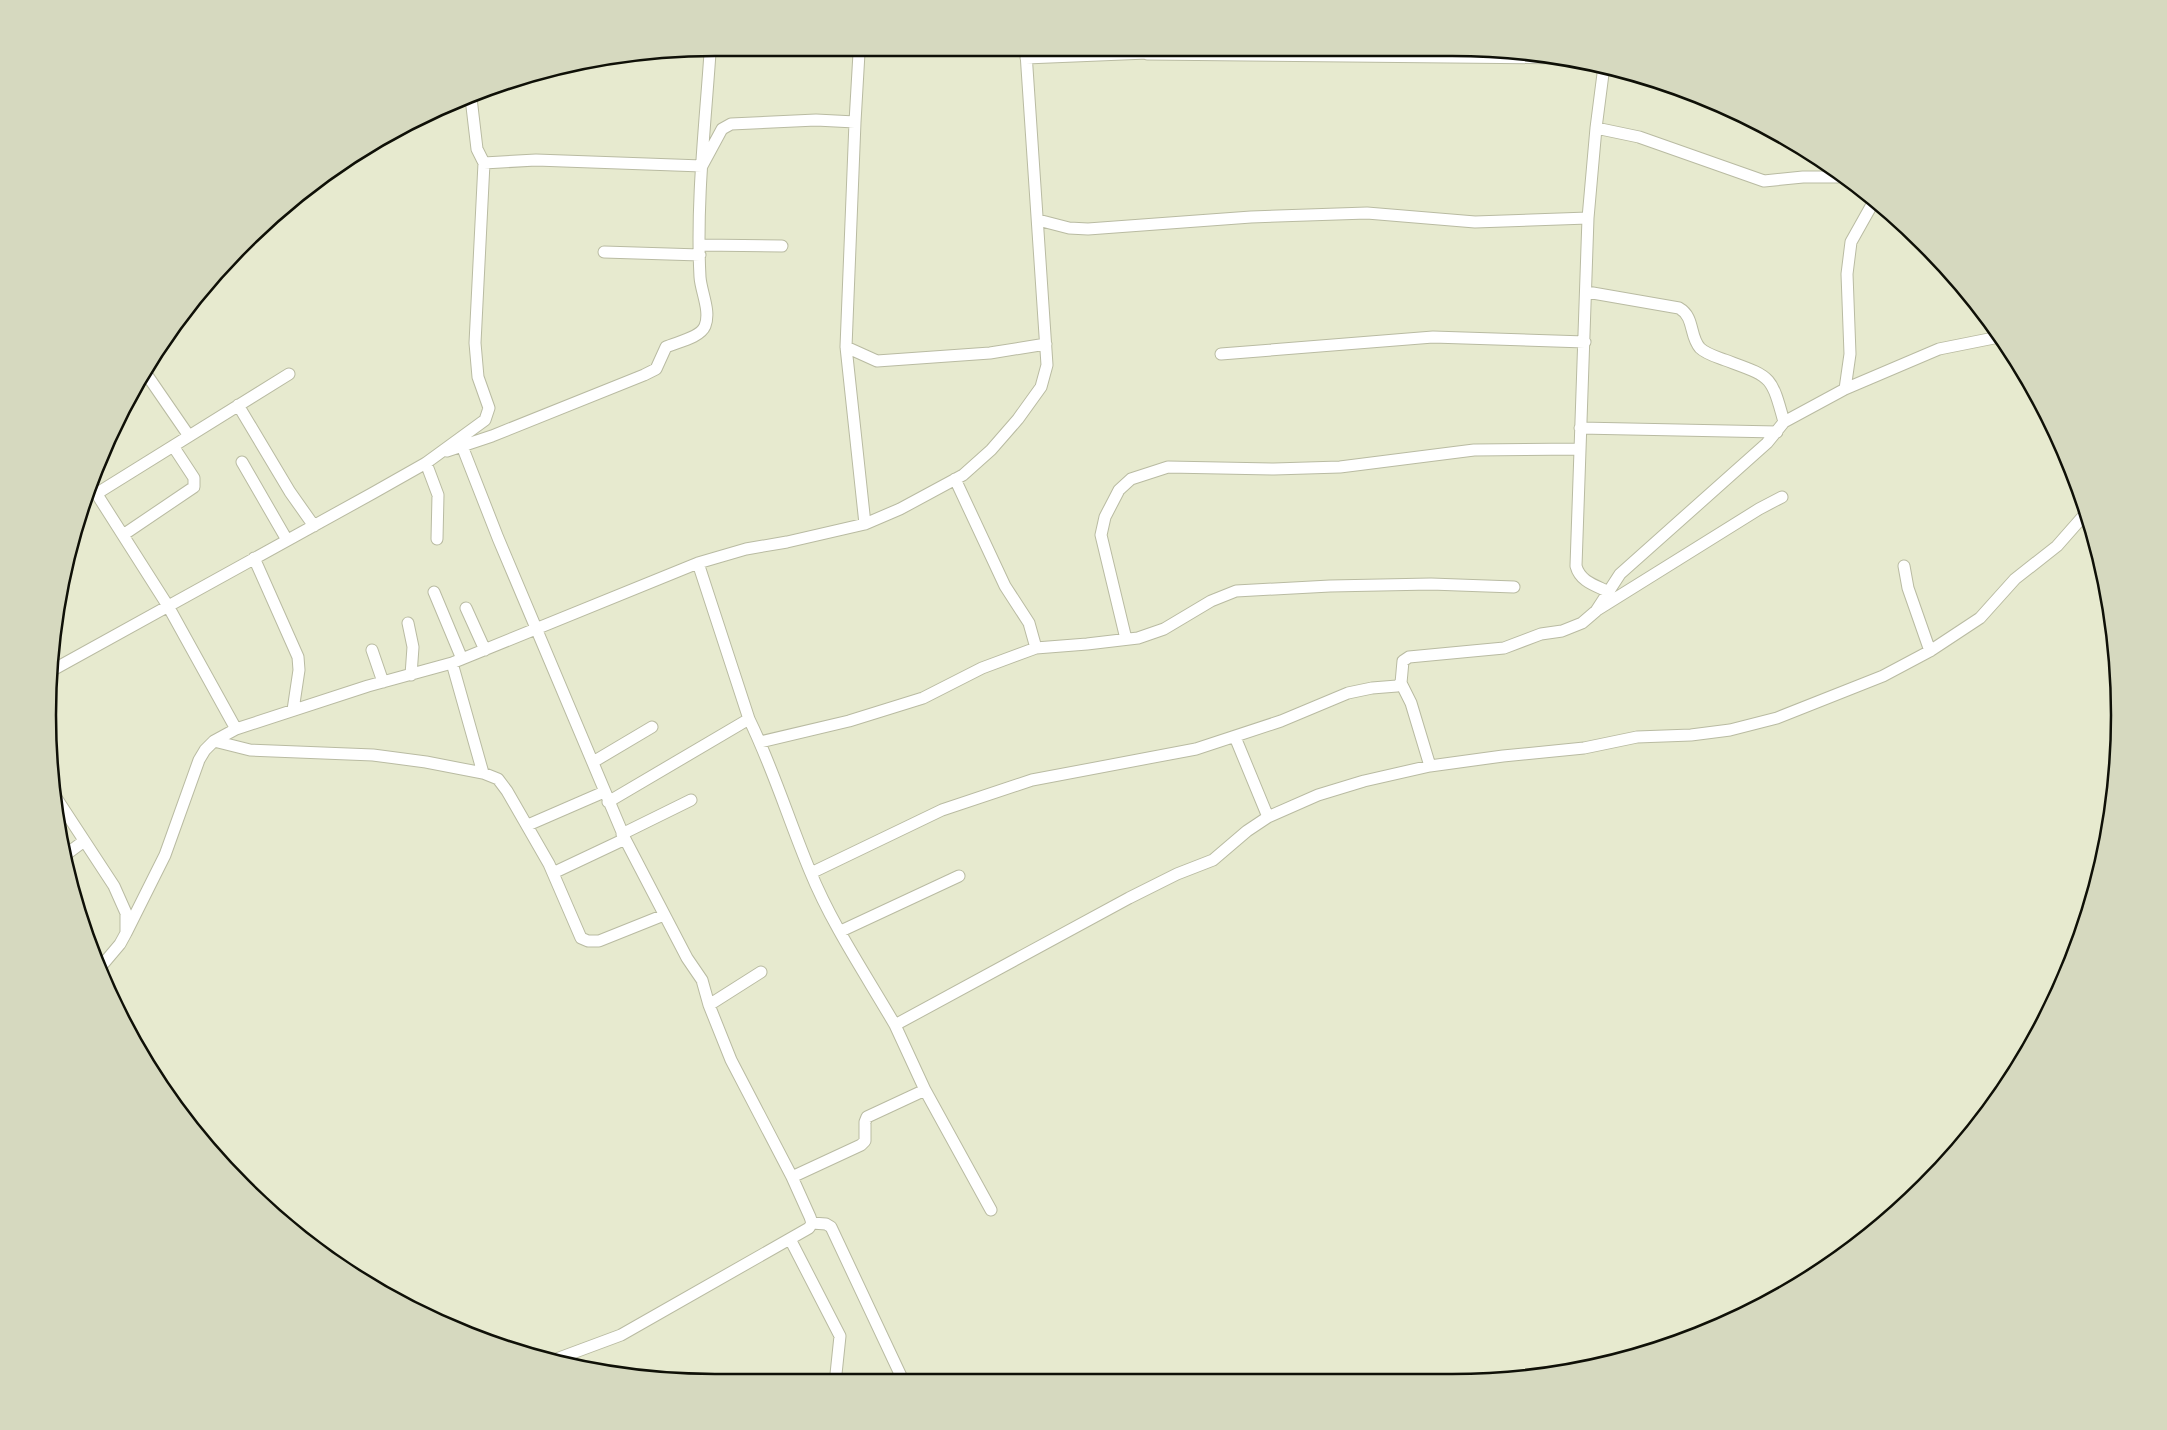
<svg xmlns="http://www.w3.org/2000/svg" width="2167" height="1430" font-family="'PT Sans Narrow',sans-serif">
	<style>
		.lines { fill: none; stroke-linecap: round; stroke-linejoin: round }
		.minor-casing { stroke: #b9bba2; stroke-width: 13 }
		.minor { stroke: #fff; stroke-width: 11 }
		.rim { fill: none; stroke: #0f1007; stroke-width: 2.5 }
	</style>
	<rect width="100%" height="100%" fill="#e7eacf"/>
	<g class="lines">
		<defs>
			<path id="minor" d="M 1147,54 L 1565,58
				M 1026,58 L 1147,53
				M 1604,66 L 1596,128 L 1588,218 L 1576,566 C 1580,581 1594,585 1607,591
				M 855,122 L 846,347 L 865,524
				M 1596,128 L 1639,137 L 1764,181 L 1803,177 L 1838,177
				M 484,163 L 536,160 L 702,166 L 722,129 L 731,124 L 816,120 L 855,122 L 859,53
				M 1038,220 L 1069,228 L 1088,229 L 1251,217 L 1367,213 L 1475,222 L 1588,218
				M 700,245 L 782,246
				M 604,252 L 700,255
				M 1587,292 L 1679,308 C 1695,317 1689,336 1700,348 C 1706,354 1717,357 1725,360 C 1771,377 1771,374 1784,422
				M 846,347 L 877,361 L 990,353 L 1046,344
				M 1221,354 L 1433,337 L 1585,342
				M 147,375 L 189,436
				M 1845,389 L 1939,349 L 1999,337
				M 238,405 L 290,492 L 314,526
				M 1580,428 L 1777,432
				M 462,446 L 498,538 L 625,839
				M 447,451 L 492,436 L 644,375 L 656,369 L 666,347 C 677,342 700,338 705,326 C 711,311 701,292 700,277 C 696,203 705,127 710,53
				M 242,462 L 287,540
				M 426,463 L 438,495 L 437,539
				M 955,479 L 1005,586 L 1029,623 L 1036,648
				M 91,485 L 168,606 L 236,729
				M 96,494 L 289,374
				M 123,535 L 194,487 L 194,478 L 173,446
				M 254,558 L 298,657 L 299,670 L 293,710
				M 698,563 L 749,719 C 773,768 789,821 810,871 C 832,925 866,975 895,1025
				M 1904,566 L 1908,588 L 1930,651
				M 434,592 L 462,659
				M 466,608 L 485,650
				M 1597,610 L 1759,509 L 1782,497
				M 408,623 L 413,647 L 411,675
				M 1126,639 L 1101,535 L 1105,517 L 1119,490 L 1131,479 L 1168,467 L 1274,469 L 1340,467 L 1474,450 L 1579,449
				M 372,650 L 383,682
				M 452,663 L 483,773
				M 49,672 L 373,493 L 426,463 L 485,420 L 489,408 L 478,377 L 475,343 L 484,163 L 477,149 L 471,98
				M 1401,683 L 1411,703 L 1430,766
				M 1235,737 L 1268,817
				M 214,741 L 250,750 L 373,755 L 426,762 L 483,773 L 498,779 L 507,791 L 549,864 L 581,938 L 588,941 L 599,941 L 664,915
				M 760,742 L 849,721 L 923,698 L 982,668 L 1036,648 L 1087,644 L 1138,638 L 1164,629 L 1211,601 L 1236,591 L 1330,586 L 1431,584 L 1514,587
				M 593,762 L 652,727
				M 57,799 L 114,886 L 126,913 L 126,933 L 120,944 L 98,970
				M 608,802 L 749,719
				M 528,825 L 604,792
				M 622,834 L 691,800
				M 64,856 L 84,841
				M 553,873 L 625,839 L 687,958 L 702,980 L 709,1005 L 731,1060 L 792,1177
				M 811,873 L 942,810 L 1032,780 L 1196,749 L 1281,721 L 1348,693 L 1372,688 L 1397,686 L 1401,683 L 1403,661 L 1409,657 L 1504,648 L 1541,634 L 1562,631 L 1582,623 L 1596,611 L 1620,574 L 1767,443 L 1784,422 L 1845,389 L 1850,354 L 1847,274 L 1851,242 L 1874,201
				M 841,931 L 959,876
				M 126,933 L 165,855 L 199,760 L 205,750 L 214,741 L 236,729 L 368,686 L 452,663 L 698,563 L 746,549 L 787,542 L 865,524 L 900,509 L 963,475 L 991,450 L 1018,419 L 1041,387 L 1047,365 L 1026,53
				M 709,1005 L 761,972
				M 925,1090 L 991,1210
				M 812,1223 L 826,1224 L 831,1227 L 901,1376
				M 790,1239 L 840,1336 L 836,1374
				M 551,1361 L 621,1335 L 809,1228 L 812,1223 L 810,1217 L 792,1177 L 861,1145 L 865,1141 L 865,1122 L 867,1117 L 925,1090 L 895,1025 L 1129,898 L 1177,874 L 1213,860 L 1247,831 L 1268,817 L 1318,795 L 1364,781 L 1430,766 L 1503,756 L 1584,748 L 1637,737 L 1691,735 L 1730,730 L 1777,718 L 1883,676 L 1930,651 L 1980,618 L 2015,579 L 2057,546 L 2086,513"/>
		</defs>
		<use href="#minor" class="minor-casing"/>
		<use href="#minor" class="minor"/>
	</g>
	<path d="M0 0H2167V1430H0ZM715 56H1452A659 659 0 0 1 2111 715V715A659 659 0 0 1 1452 1374H715A659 659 0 0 1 56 715V715A659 659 0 0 1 715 56Z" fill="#d6d9bf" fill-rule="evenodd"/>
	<path class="rim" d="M715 56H1452A659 659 0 0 1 2111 715V715A659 659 0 0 1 1452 1374H715A659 659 0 0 1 56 715V715A659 659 0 0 1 715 56Z"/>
</svg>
